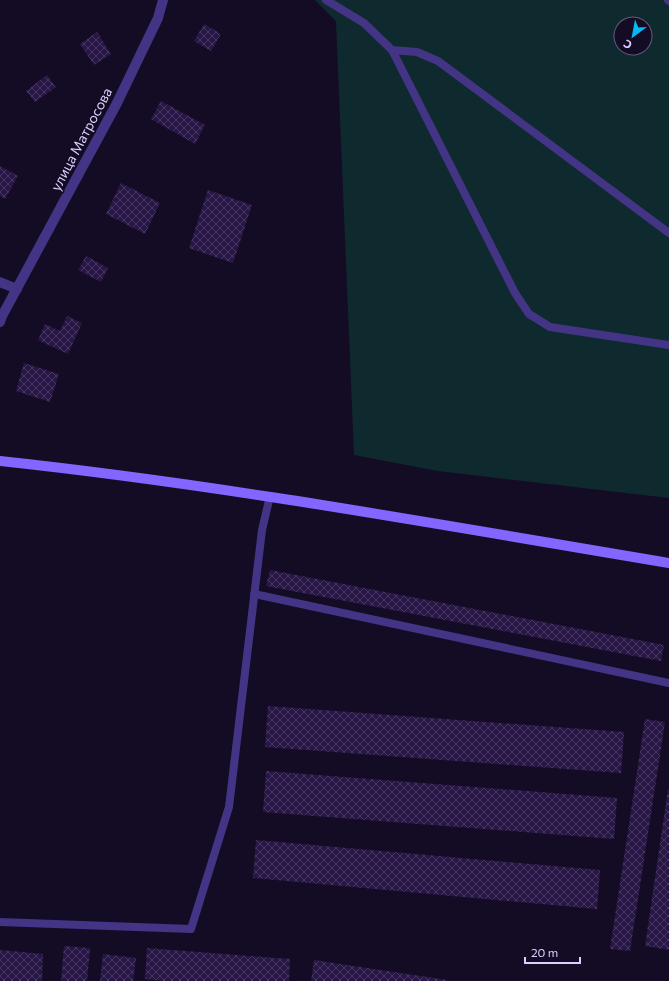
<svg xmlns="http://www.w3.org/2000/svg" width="669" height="981" font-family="Commissioner,sans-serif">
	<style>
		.garden { fill: #0f2a2e; fill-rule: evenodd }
		.building { fill: url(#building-cross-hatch) }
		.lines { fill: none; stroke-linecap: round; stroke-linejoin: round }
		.lane { stroke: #443486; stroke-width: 8 }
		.street { stroke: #443486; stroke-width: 10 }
		.secondary { stroke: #8266ff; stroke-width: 10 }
		.labels { text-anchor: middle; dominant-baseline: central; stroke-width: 3.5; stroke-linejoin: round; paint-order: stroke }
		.street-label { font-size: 14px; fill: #dccfff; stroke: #140c24 }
	</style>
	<defs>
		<pattern id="building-cross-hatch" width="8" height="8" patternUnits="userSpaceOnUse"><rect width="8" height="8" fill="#281746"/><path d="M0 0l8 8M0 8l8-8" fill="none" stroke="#473862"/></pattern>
	</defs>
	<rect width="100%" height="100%" fill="#140c24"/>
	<path class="garden" d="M 315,0 L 669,0 L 669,498 L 438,471 L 354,455 L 336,21 ZM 621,24 L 645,24 L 645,48 L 621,48 Z"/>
	<path class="building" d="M 204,24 L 221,34 L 211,51 L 194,41 Z
		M 97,32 L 111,54 L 94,65 L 80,44 Z
		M 47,75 L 56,87 L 35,102 L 26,91 Z
		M 161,101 L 205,125 L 195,144 L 151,119 Z
		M 0,166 L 18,176 L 5,199 L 0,196 Z
		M 121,183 L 160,203 L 145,234 L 106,214 Z
		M 208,190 L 252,205 L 233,263 L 189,248 Z
		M 86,256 L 108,268 L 101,282 L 78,270 Z
		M 67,316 L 82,323 L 68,354 L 38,340 L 45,324 L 60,331 Z
		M 24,363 L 59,374 L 50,402 L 16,391 Z
		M 270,570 L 664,645 L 661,661 L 266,586 Z
		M 268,706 L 624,732 L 621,773 L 265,747 Z
		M 645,719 L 665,722 L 630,951 L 610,949 Z
		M 266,771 L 617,798 L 614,839 L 263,812 Z
		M 668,789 L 669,789 L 669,950 L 645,946 Z
		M 256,840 L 600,870 L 597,909 L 253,878 Z
		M 64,946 L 90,948 L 87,981 L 61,981 Z
		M 147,948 L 290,959 L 289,981 L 164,981 L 145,979 Z
		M 0,950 L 43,954 L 42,981 L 0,981 Z
		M 103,954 L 136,958 L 133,981 L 100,981 Z
		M 314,960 L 447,980 L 447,981 L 311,981 Z"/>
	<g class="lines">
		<path class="lane" d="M 326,0 L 364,23 L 392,50 L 515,293 L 529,314 L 550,327 L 669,345
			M 668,0 L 669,1
			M 392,50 L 417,52 L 438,61 L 669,233
			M 254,594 L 669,683
			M 0,922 L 191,929 L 229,807 L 262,530 L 270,496"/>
		<path class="street" d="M 0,282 L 17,289
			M 0,322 L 2,316 L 117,103 L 158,18 L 163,0"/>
		<path class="secondary" d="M 0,461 C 224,485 447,526 669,563"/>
	</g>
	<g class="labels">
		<g class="street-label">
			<text transform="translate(81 139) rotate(-62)">улица Матросова</text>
		</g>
	</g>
	<g transform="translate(633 36) rotate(212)"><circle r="19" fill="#140c24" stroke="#645a7c"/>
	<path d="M0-3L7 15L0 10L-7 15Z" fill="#00bafa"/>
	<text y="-6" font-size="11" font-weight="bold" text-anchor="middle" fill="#dccfff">С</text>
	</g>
	<path d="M525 957v6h55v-6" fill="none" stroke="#dccfff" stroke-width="2"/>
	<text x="531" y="957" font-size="12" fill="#dccfff" stroke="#140c24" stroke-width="3" paint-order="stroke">20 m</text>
</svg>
